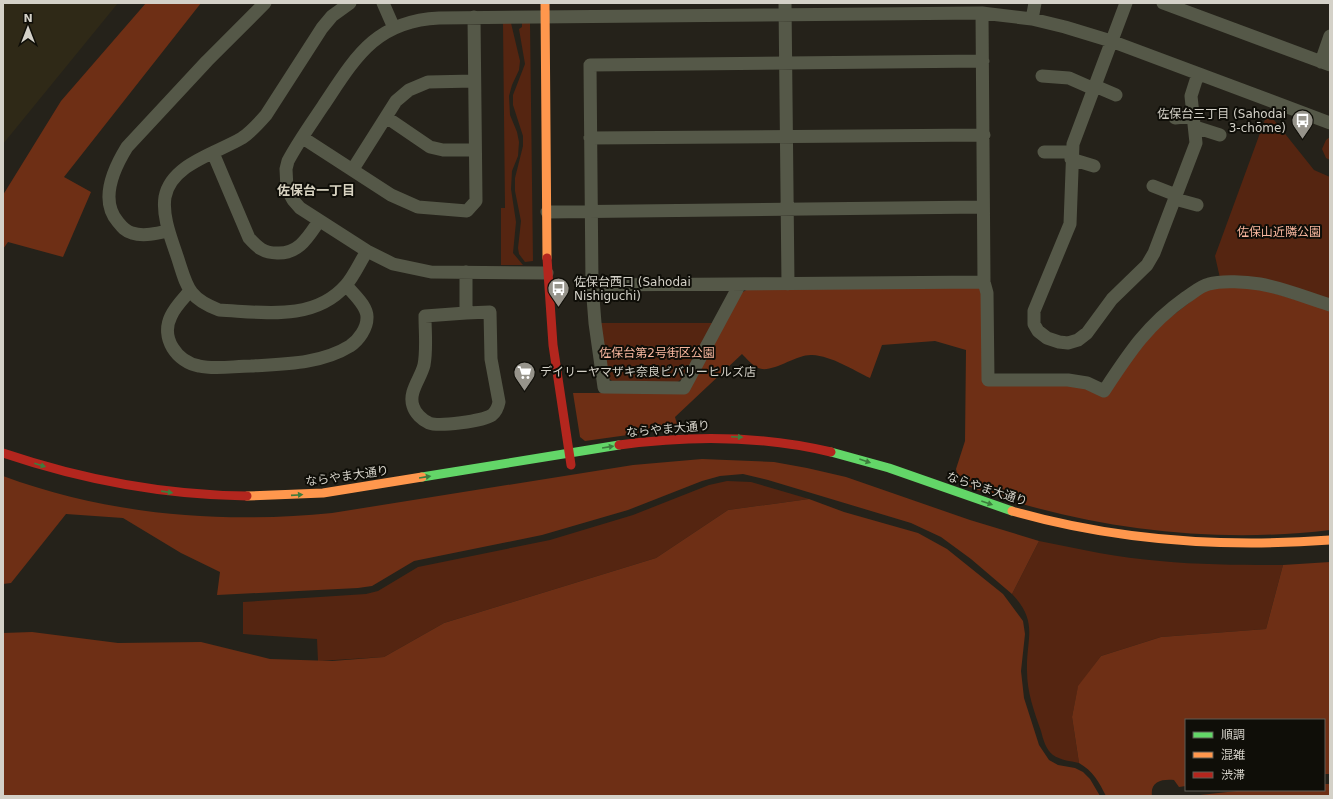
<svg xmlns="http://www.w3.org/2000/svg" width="1333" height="799" font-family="'DejaVu Sans','Noto Sans JP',sans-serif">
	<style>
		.built { fill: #2f2917 }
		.green { fill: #552511 }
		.forest { fill: #6e2f15 }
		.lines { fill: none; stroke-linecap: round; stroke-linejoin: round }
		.street { stroke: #555848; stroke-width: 13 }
		.fast { stroke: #63d668; stroke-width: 9 }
		.slow { stroke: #ff974d; stroke-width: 9 }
		.jam { stroke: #b3261e; stroke-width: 9 }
		.oneway { fill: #3d7c3d }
		.labels { text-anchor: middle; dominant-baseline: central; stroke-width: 4; stroke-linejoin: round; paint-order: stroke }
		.poi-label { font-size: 12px; fill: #d4d1c8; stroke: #0f0e08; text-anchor: start }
		.park-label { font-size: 12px; fill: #f8b79f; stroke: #0f0e08 }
		.street-label { font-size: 12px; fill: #d4d1c8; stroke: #0f0e08 }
		.neighbourhood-label { font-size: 13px; font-weight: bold; fill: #d9d4c2; stroke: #0f0e08 }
	</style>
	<rect width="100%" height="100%" fill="#25221a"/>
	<path class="built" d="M 3,3 L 118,3 L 3,144 Z"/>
	<path class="green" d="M 503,23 L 511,23 L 520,61 L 519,70 L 512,85 L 509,96 L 510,115 L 517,132 L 519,142 L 518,156 L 512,171 L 511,189 L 516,222 L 513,253 L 523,265 L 501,265 L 501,208 L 505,208 Z
		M 522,23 L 530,23 L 533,261 L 525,262 L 519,254 L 518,248 L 521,221 L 515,191 L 515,178 L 523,146 L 523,136 L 513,105 L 513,95 L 525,64 L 519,29 L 522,27 Z
		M 1267,114 L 1270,115 L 1314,170 L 1330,177 L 1330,302 L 1220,278 L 1215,256 Z
		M 1330,137 L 1330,160 L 1326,158 L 1322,149 L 1326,140 Z
		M 600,323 L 714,323 L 683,378 L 676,383 L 614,383 L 608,377 Z
		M 727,481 L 751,482 L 809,499 L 728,510 L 656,558 L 444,623 L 384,657 L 318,661 L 317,639 L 243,634 L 243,602 L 366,594 L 378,591 L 418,567 L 550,540 L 633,515 L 709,485 Z
		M 1039,541 C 1079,549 1119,558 1160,561 C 1201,565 1242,565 1283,565 L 1266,629 L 1161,637 L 1101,656 L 1078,687 L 1072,717 L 1079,763 C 1070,761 1060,760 1053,755 C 1046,750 1043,739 1041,731 C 1034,711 1027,692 1027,671 C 1026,638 1039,622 1012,594 Z"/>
	<path class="forest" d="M 146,3 L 201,3 L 64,177 L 91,192 L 63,257 L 8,242 L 3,249 L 3,195 L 61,101 Z
		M 978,287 L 983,293 L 984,385 L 1083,386 L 1106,396 L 1149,334 L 1208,288 L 1257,288 L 1330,310 L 1330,530 C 1206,545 1075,527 959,483 L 956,469 L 965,441 L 966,350 L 935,341 L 882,345 L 870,378 C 853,370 832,356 812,355 C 796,354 772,374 758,368 C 753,366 746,358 742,354 L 675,417 L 678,428 L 585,441 L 580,437 L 573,393 L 687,393 L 741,293 L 748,289 Z
		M 702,459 L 774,462 L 807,468 L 846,477 L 970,520 L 1039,541 L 1012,594 L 971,559 L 941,537 L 911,523 L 768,480 L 743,474 L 720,476 L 702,481 L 628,510 L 542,535 L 414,561 L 372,586 L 358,588 L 217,595 L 220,572 L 181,553 L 123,518 L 66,514 L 11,583 L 3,584 L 3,476 C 109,515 220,524 332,513 L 633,465 Z
		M 809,499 L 844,512 L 918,533 L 947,549 L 1003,594 L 1023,621 L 1025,634 L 1021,671 L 1024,698 L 1039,745 L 1049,760 L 1058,765 L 1075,768 L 1083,772 L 1090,779 L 1100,796 L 3,796 L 3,633 L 32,632 L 118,643 L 201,642 L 270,659 L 332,661 L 384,657 L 444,623 L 656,558 L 728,510 Z
		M 1330,562 L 1330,774 L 1324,774 L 1324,720 L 1186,720 L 1186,786 L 1179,787 L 1174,780 C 1162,779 1150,781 1152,796 L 1106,796 C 1099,782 1093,771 1079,763 L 1072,717 L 1078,686 L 1101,656 L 1161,637 L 1266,629 L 1283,565 Z
		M 1324,784 L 1330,784 L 1330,796 L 1191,796 L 1246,790 L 1324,790 Z"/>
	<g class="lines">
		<path class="street" d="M 350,3 L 332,16 L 322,28 L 266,115 C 259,123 251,132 242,138 C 217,153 171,164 165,197 C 162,216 171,238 177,256 C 187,286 187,298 219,310 C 262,312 314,322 346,285 C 354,276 360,262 367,251
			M 383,3 L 394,28
			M 785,3 L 788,284
			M 1126,3 L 1073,144 L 1070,224 L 1034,311 L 1034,324 L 1038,331 L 1047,338 L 1059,342 L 1068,343 L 1078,340 L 1087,333 L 1112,299 L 1147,265 L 1154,253 L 1196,143 L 1191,96 L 1198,74
			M 1163,3 L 1330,65
			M 982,13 L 984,282 L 987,293 L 988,380 L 1068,380 L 1087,383 L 1104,391 C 1129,353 1147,325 1185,298 C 1193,293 1200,286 1209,284 C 1222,280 1247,282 1260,284 C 1284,288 1307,298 1330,305
			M 1032,19 L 1035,3
			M 1321,62 L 1330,36
			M 1042,76 L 1069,78 L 1094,89
			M 1095,86 L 1116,95
			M 386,117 L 430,147 L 443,150 L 475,150
			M 1175,118 L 1193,116
			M 1195,127 L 1220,135
			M 303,138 L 391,195 L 418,207 L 467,211 L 476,201 L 474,17
			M 590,138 L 984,135
			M 1044,152 L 1072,152
			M 213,153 L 249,238 C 258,248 264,253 277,253 C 299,254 308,237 319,221
			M 1071,159 L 1094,166
			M 353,169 L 396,101 L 409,90 L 428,82 L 474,81
			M 1153,186 L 1176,195
			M 1175,199 L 1197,205
			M 547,212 L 983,207
			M 168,231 C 157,233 144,237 132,233 C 125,231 122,227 118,222 C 99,200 114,168 127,147 L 207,61 L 265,3
			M 466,272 L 466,313 L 490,312 L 491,359 L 499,402 C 498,407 497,411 492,415 C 483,421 439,427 429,423 C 422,420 415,413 413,406 C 408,392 421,378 424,365 C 427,349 425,332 425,316 L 466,313
			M 547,273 L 431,272 L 393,264 L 367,251 L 300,208 L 293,200 L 287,189 L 286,169 L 288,161 C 298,142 311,124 323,106 C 355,58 375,21 439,18 L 982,13 L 1032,19 L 1065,27 L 1111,41 L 1330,123
			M 740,284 L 684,388 L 604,387 L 595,323 L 592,285 L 590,65 L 983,61
			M 592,285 L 984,282
			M 189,292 C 183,299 175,307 171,316 C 160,338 177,362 199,366 C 215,370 234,366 251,366 C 284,364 321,364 350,346 C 359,340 367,328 367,318 C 368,306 353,294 346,285"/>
		<path class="fast" d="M 831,452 L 889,468 L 1012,511
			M 422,477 L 619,445"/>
		<path class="slow" d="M 545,3 L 547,258
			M 247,496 L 323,493 L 422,477
			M 1012,511 C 1117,541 1222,548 1330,540"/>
		<path class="jam" d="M 547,258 L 553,345 L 571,465
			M 619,445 C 691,435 760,435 831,452
			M 3,453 C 83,480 163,495 247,496"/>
	</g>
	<defs><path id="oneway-solid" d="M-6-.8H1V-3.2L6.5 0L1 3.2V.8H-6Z"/></defs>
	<g class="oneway">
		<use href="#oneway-solid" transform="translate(737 437) rotate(3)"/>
		<use href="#oneway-solid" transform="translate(608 447) rotate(-9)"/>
		<use href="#oneway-solid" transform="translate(865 461) rotate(19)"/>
		<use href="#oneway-solid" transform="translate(40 465) rotate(17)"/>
		<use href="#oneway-solid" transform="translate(425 477) rotate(-9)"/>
		<use href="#oneway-solid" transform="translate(167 492) rotate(8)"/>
		<use href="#oneway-solid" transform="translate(297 495) rotate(-4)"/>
		<use href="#oneway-solid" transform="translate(987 503) rotate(19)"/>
	</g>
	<defs>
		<symbol id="bus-pin" viewBox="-11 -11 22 30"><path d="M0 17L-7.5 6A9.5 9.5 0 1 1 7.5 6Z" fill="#97948b" stroke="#0f0e08"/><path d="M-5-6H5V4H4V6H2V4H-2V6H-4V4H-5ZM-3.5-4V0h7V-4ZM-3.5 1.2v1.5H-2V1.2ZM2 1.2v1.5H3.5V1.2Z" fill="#fff"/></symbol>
		<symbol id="supermarket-pin" viewBox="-11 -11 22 30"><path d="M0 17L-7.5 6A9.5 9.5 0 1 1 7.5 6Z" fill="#97948b" stroke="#0f0e08"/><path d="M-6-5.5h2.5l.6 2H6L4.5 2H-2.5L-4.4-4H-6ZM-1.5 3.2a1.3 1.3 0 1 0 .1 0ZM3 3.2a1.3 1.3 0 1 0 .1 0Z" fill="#fff"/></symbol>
	</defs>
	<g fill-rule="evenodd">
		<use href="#bus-pin" x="1290" y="108" width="25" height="34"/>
		<use href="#bus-pin" x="546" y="276" width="25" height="34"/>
		<use href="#supermarket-pin" x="512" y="360" width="25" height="34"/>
	</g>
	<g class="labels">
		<g class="poi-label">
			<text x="1286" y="114" text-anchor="end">佐保台三丁目 (Sahodai<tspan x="1286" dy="14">3-chōme)</tspan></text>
			<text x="574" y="282">佐保台西口 (Sahodai<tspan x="574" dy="14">Nishiguchi)</tspan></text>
			<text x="540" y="372">デイリーヤマザキ奈良ビバリーヒルズ店</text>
		</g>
		<g class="park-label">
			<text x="1279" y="232">佐保山近隣公園</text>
			<text x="657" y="353">佐保台第2号街区公園</text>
		</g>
		<g class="street-label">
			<text transform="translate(668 429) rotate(-5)">ならやま大通り</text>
			<text transform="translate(347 476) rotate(-8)">ならやま大通り</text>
			<text transform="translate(987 489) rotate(18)">ならやま大通り</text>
		</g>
		<g class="neighbourhood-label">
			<text x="316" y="190">佐保台一丁目</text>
		</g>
	</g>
	<rect width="1333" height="799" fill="none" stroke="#d4d1c8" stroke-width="8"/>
	<rect x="1185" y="719" width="140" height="72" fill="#0f0e08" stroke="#5e5c55"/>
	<rect x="1193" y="732" width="20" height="6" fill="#63d668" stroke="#5e5c55"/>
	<text x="1221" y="739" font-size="12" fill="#d4d1c8">順調</text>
	<rect x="1193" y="752" width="20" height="6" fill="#ff974d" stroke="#5e5c55"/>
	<text x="1221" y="759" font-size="12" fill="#d4d1c8">混雑</text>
	<rect x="1193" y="772" width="20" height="6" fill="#b3261e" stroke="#5e5c55"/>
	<text x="1221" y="779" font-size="12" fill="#d4d1c8">渋滞</text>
	<g transform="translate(28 28)" stroke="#0f0e08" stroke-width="3" paint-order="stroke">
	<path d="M0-3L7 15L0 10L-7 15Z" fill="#d4d1c8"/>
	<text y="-6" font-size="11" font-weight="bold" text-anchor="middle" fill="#d4d1c8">N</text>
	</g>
</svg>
